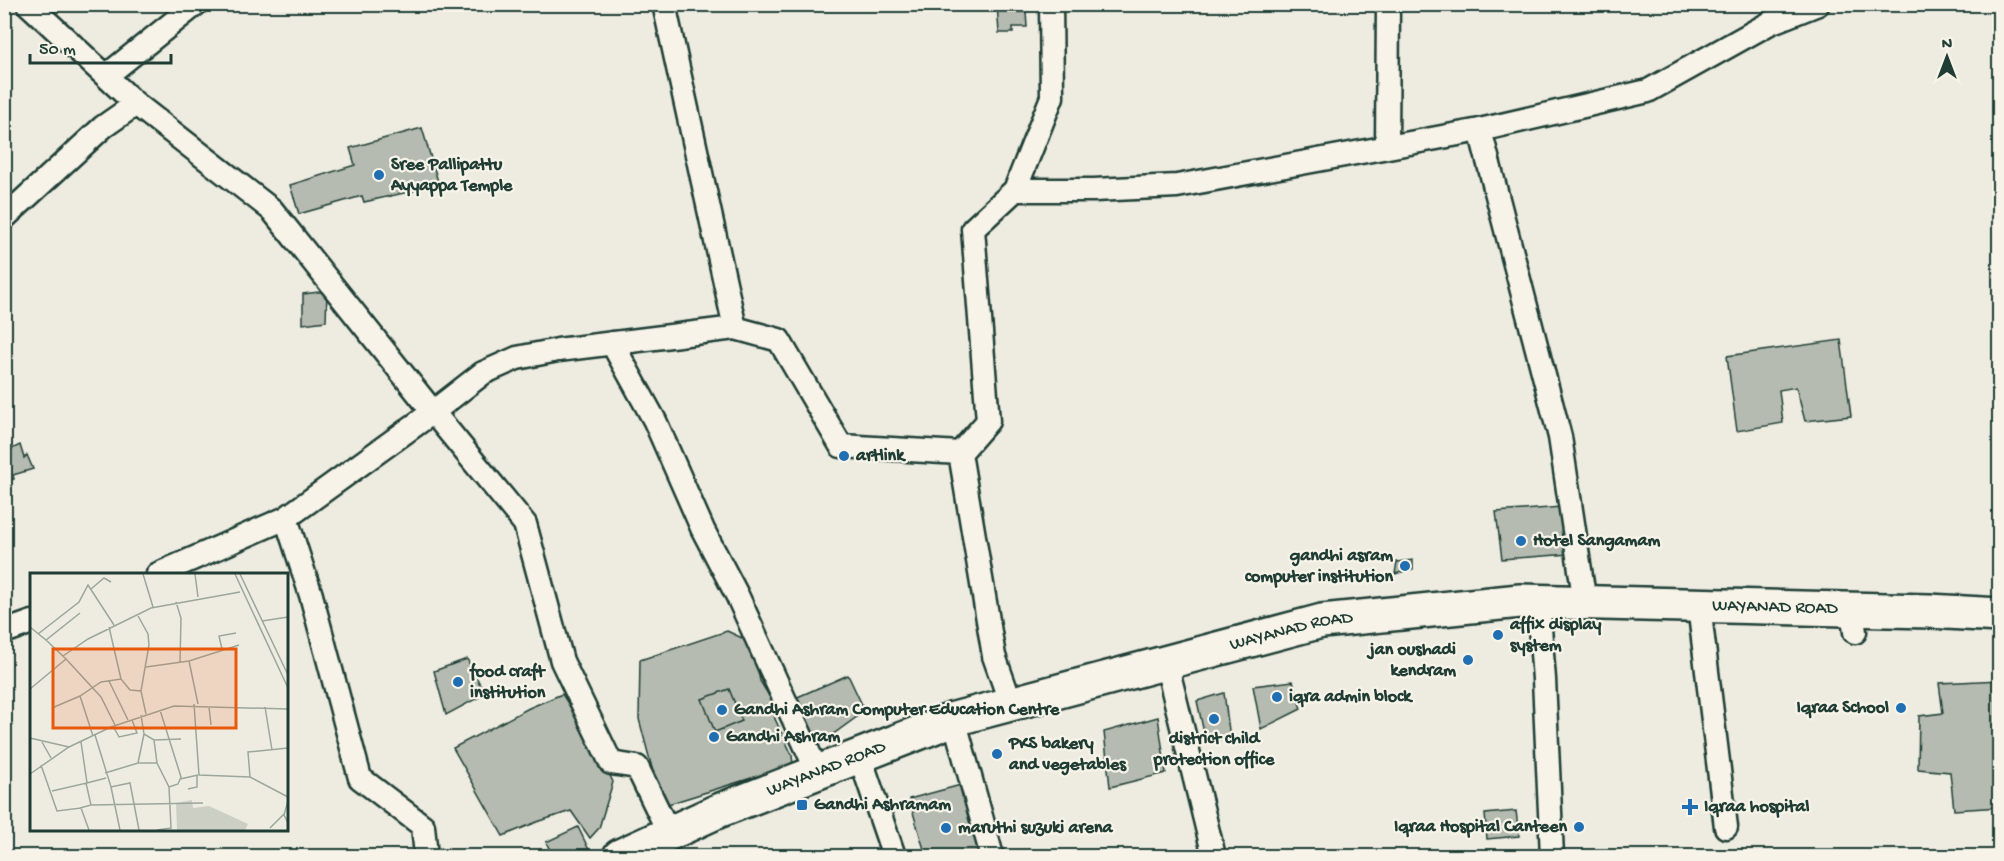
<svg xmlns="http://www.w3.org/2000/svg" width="2004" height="861" font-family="'Gochi Hand',sans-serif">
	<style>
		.building { fill: #b5bbb0; stroke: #1f3d34; stroke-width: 1.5 }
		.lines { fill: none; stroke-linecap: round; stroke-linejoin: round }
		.minor-casing { stroke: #1f3d34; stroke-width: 27 }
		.primary-casing { stroke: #1f3d34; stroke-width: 38 }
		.minor { stroke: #f7f3e8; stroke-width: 22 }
		.primary { stroke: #f7f3e8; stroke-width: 33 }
		.poi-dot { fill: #1f6fb2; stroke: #f7f3e8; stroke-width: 2 }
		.labels { text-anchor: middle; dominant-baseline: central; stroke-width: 4.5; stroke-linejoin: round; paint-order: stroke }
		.poi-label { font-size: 18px; font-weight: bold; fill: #1f3d34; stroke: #f7f3e8; text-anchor: start }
		.street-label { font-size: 18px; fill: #1f3d34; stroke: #f7f3e8 }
		.inset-road { fill: none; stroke: #9ba69c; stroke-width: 1.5 }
		.view { fill: #e8590c; fill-opacity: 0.15; stroke: #e8590c; stroke-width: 3 }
		.inset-edge { fill: none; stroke: #1f3d34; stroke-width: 3 }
	</style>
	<rect width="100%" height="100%" fill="#eeece1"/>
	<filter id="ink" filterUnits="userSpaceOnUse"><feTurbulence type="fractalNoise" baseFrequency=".0167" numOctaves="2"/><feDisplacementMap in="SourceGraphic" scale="12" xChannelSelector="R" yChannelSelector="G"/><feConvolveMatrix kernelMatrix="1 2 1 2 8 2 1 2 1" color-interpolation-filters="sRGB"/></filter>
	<g filter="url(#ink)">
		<path class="building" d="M 997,4 L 1017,4 L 1017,12 L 1026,12 L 1027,27 L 1013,27 L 1013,33 L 999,33 Z
			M 422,128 L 439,185 L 364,202 L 362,196 L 299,214 L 290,185 L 355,165 L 350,148 Z
			M 327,291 L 326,321 L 303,324 L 303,294 Z
			M 1841,340 L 1851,416 L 1805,421 L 1796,387 L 1779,390 L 1783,423 L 1737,431 L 1727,356 Z
			M 4,434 L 6,434 L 12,449 L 20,445 L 24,458 L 27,455 L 33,469 L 13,475 L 14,479 L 4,482 Z
			M 1562,507 L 1570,554 L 1502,559 L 1496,512 Z
			M 1413,560 L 1413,569 L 1395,574 L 1397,562 Z
			M 727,631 L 753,643 L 760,681 L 774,704 L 775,719 L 792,755 L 793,765 L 662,806 L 639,719 L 640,660 Z
			M 467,659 L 485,694 L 446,715 L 434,671 Z
			M 848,675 L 865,711 L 814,748 L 793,699 Z
			M 2000,680 L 2000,807 L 1954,810 L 1950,772 L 1918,769 L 1919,716 L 1943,713 L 1939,683 Z
			M 1293,681 L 1301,709 L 1261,729 L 1253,686 Z
			M 729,689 L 742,721 L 715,732 L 702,699 Z
			M 1224,693 L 1230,738 L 1206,742 L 1197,701 Z
			M 562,694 L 601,756 L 613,782 L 599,828 L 590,838 L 571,811 L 537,822 L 503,836 L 453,748 L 529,708 Z
			M 1158,717 L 1166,773 L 1110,787 L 1104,732 Z
			M 961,785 L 983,856 L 926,856 L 909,799 Z
			M 1516,811 L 1519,836 L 1487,839 L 1485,814 Z
			M 578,827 L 590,852 L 581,856 L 553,856 L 546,842 Z
			M 1825,853 L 1825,856 L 1746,856 Z"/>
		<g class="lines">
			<defs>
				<path id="minor" d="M 664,4 L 735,328
					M 106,76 L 196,4
					M 136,104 L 272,210 L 433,412 L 525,524 L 562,661 L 611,763 L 637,767 L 669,833
					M 1480,130 L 1560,437 L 1585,603
					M 1387,147 L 1388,4
					M 1015,190 L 1094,190 L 1177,186 L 1480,130 L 1648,91 L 1770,23 L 1818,4
					M 4,218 L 103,127 L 136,104 L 28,4
					M 612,343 L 655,421 L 703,530 L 737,595 L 818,773
					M 960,453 L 988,421 L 973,229 L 1015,190 L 1052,97 L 1051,4
					M 286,518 L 311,595 L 360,778 L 423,826 L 426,856
					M 158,574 L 286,518 L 433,412 L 483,373 L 517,358 L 558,350 L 735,328 L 779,340 L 841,446 L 960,453 L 994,656 L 1011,704
					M 1538,602 L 1544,679 L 1552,856
					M 1699,606 L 1726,827
					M 4,632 L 32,622
					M 1855,632 L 1853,618 L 1859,610
					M 1166,662 L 1214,856
					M 954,719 L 992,856
					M 860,757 L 894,856"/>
				<g id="primary">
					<path id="s1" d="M 620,856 L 718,811 L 954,719 L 1322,621 L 1520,601 L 1929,611 L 2000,615"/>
				</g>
			</defs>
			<use href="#minor" class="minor-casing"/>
			<use href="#primary" class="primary-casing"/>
			<use href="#minor" class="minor"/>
			<use href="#primary" class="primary"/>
		</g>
	</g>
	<g class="poi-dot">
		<circle cx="379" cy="175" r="6"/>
		<circle cx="844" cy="456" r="6"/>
		<circle cx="1521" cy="541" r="6"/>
		<circle cx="1405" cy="566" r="6"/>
		<circle cx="1498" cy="635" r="6"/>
		<circle cx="1468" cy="660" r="6"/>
		<circle cx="458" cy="682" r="6"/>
		<circle cx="1277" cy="697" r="6"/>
		<circle cx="1901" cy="708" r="6"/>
		<circle cx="722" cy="710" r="6"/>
		<circle cx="1214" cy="719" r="6"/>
		<circle cx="714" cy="737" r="6"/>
		<circle cx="997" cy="754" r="6"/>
		<rect x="796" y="799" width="12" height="12" rx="3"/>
		<path d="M1687 798h6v6h6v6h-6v6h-6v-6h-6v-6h6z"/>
		<circle cx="1579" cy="827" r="6"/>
		<circle cx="946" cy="828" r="6"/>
	</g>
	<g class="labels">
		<g class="poi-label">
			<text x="391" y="165">Sree Pallipattu<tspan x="391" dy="21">Ayyappa Temple</tspan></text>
			<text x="856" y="456">artlink</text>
			<text x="1533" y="541">Hotel Sangamam</text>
			<text x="1393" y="556" text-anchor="end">gandhi asram<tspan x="1393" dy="21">computer institution</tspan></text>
			<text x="1510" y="625">affix display<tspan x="1510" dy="21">system</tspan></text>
			<text x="1456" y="650" text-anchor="end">jan oushadi<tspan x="1456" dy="21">kendram</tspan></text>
			<text x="470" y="672">food craft<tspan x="470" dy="21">institution</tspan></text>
			<text x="1289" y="697">iqra admin block</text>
			<text x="1889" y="708" text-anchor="end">Iqraa School</text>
			<text x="734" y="710">Gandhi Ashram Computer Education Centre</text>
			<text x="726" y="737">Gandhi Ashram</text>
			<text x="1214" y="739" text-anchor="middle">district child<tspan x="1214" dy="21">protection office</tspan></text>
			<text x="1009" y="744">PKS bakery<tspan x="1009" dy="21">and vegetables</tspan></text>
			<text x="814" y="805">Gandhi Ashramam</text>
			<text x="1704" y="807">Iqraa hospital</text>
			<text x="1567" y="827" text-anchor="end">Iqraa Hospital Canteen</text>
			<text x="958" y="828">maruthi suzuki arena</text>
		</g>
		<g class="street-label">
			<text stroke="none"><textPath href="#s1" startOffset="1196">WAYANAD ROAD</textPath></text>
			<text stroke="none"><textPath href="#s1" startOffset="710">WAYANAD ROAD</textPath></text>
			<text stroke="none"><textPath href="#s1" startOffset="224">WAYANAD ROAD</textPath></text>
		</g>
	</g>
	<g transform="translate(30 573)">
		<rect width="258" height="258" fill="#eeece1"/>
		<path d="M 162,227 L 163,235 L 179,233 L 218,251 L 215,257 L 147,257 L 146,230 Z" fill="#cccfc4"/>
		<path class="inset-road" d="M 113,1 L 123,34M 165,1 L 168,24M 205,1 L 258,115M 210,1 L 258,102M 61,16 L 74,5 L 81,9M 146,29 L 151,45 L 150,90M 107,41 L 118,61 L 119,72 L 111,118M 232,48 L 258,44M 0,54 L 16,67 L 50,40M 79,54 L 91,106M 8,61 L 49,29 L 58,12 L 84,52M 192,76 L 189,63 L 206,60M 33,83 L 58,66 L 121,35 L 210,19M 36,86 L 71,124 L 85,152M 159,88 L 168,131M 116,94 L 159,88 L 209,72M 79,108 L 98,147M 0,116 L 36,86 L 16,67M 50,123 L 63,163M 164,131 L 169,202 L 220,204M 179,134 L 181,152M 235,134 L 242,177M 22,135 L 50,123 L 71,109 L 91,106 L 100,117 L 111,118 L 116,141M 111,142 L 114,161M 83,153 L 89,164 L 107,160 L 102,147M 65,162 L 81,214 L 100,210 L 109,257M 0,165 L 39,174M 124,167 L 127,190 L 139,214M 12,169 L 21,185M 258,175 L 218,179 L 220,204 L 258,224M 108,190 L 114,161 L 124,167 L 151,166M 11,192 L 27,238 L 51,235 L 59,257M 75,200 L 108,190 L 127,190M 0,201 L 39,174 L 81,154 L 144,133 L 258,136M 150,206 L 168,202M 57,210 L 76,205M 81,214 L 90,257M 158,216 L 167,214 L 167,203M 22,218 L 57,210 L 51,169M 258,228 L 254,242 L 258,250M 61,232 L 173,230M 50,235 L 61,232 L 56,210M 240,255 L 254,241M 127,257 L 141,255 L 139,214 L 148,211 L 151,204 L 130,137"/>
		<path class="view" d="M 23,76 L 206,76 L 206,155 L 23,155 Z"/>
		<rect width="258" height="258" class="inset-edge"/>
	</g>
	<rect width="2004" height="861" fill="none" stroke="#f7f3e8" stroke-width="24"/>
	<rect x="12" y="12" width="1980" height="837" fill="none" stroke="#1f3d34" stroke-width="2" filter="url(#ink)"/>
	<g transform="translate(1947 57)" stroke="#f7f3e8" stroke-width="4.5" paint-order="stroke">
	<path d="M0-4.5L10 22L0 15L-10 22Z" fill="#1f3d34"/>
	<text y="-9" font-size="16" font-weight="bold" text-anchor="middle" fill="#1f3d34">N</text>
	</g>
	<path d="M30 54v9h141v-9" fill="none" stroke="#1f3d34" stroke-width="3"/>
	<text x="39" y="54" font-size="18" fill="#1f3d34" stroke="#f7f3e8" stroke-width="4.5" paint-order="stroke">50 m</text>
</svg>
